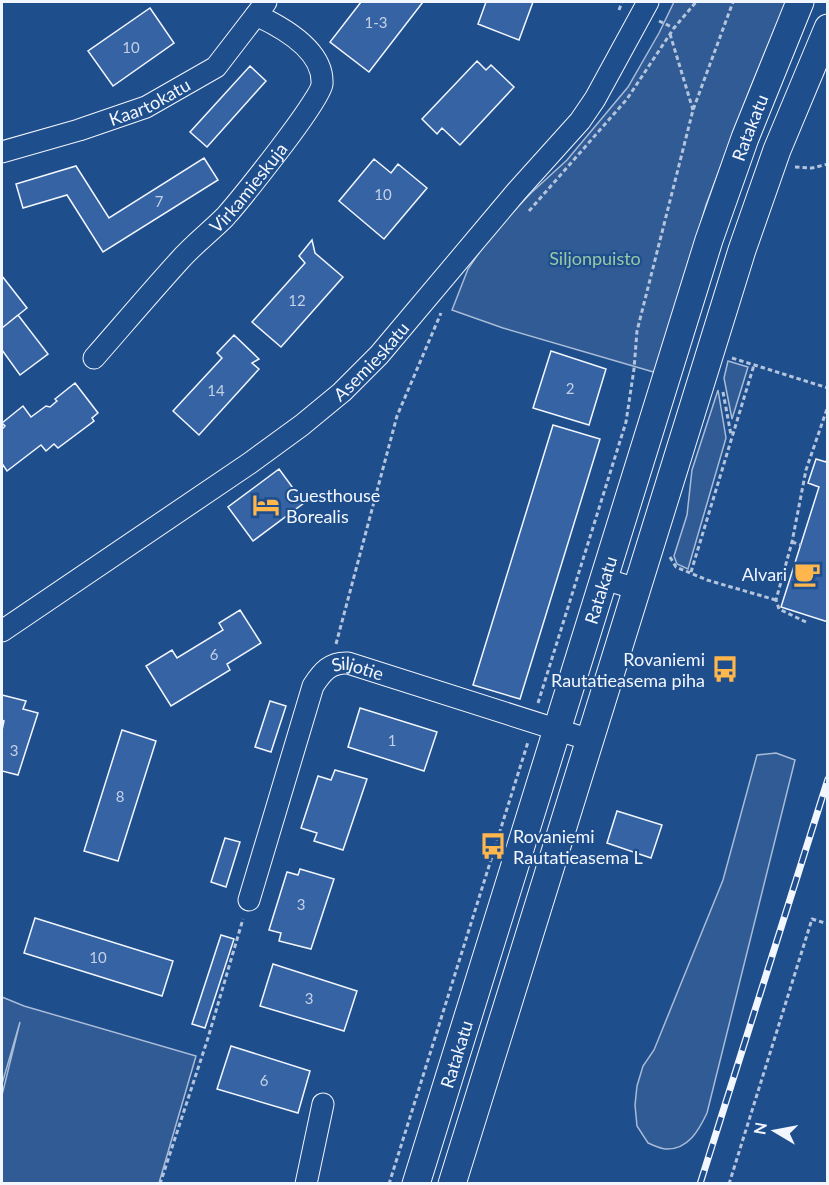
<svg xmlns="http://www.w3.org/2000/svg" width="829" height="1185" font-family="Lato,sans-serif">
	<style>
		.green { fill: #305b95; stroke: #a8bbd7; stroke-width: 1.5 }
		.building { fill: #3563a3; stroke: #f2f6ff; stroke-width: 1.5 }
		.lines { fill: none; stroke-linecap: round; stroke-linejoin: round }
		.minor-casing { stroke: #f2f6ff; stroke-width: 23 }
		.major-casing { stroke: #f2f6ff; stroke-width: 29 }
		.path { stroke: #b3c4dc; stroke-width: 3; stroke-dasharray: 4.5 3; stroke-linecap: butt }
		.minor { stroke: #1f4e8c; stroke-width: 21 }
		.major { stroke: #1f4e8c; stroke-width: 27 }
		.rail-casing { stroke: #f2f6ff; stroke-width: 7 }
		.rail { stroke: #1f4e8c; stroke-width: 4.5; stroke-dasharray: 14; stroke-linecap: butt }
		.labels { text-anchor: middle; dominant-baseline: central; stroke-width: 4.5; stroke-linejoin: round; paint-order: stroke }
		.number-label { font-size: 15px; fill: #c3d1e8 }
		.street-label { font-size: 18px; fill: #f2f6ff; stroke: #1f4e8c }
		.park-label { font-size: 18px; fill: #97c8a6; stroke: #1f4e8c }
		.poi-label { font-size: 18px; fill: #f2f6ff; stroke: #1f4e8c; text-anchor: start }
	</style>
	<rect width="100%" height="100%" fill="#1f4e8c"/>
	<path class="green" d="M 674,2 L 786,2 L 750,89 L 706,205 L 657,373 L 503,328 L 452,310 L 468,269 L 491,235 L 531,193 L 567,160 L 628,87 L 659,33 Z
		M 728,361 L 748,367 L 732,419 L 724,378 Z
		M 718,390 L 726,438 L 688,569 L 677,564 L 674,556 L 687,515 L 692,470 Z
		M 776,753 L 795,760 L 707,1113 C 699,1130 688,1150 666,1149 C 661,1149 653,1145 648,1143 L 637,1126 L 635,1105 L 637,1086 L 643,1066 L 654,1050 L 723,880 L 757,755 Z
		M 2,997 L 24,1006 L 196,1056 L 159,1183 L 2,1183 L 2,1095 L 20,1022 L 2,1084 Z"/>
	<path class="building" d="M 361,2 L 423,2 L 369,72 L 330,42 Z
		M 486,2 L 533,2 L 519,40 L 478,24 Z
		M 150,8 L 174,43 L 113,86 L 88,51 Z
		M 477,61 L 486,70 L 491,65 L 514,87 L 460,145 L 442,128 L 437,134 L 422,119 Z
		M 250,66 L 266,81 L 207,147 L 190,132 Z
		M 204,158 L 218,180 L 103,252 L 67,195 L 23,208 L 16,184 L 76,166 L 109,218 Z
		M 374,159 L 391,173 L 398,164 L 427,188 L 384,239 L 339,201 Z
		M 312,240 L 315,253 L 343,277 L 281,347 L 252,322 L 305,263 L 299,256 Z
		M 2,276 L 27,308 L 2,328 Z
		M 18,315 L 48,354 L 20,375 L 2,350 L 2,328 Z
		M 234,335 L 259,359 L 252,363 L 259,369 L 199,435 L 173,411 L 222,358 L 217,353 Z
		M 551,351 L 606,369 L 589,425 L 533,408 Z
		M 75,383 L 98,413 L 92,418 L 94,421 L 58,448 L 54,444 L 46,451 L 41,445 L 7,471 L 3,465 L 2,466 L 2,429 L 5,426 L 2,423 L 23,406 L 31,417 L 46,406 L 50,407 L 57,401 L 55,399 Z
		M 553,425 L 600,439 L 520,699 L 473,685 Z
		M 828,456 L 828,622 L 781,607 L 819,487 L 808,483 L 816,459 L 826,462 Z
		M 279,469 L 304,503 L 253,541 L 228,507 Z
		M 240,610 L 261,643 L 227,664 L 230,670 L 171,706 L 146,666 L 172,650 L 177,658 L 223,630 L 219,623 Z
		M 2,695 L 26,701 L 23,709 L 38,713 L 18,775 L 2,771 L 2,730 L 4,721 L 2,720 Z
		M 270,701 L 286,706 L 271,752 L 255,747 Z
		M 360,708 L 437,732 L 424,771 L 348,747 Z
		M 122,730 L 156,741 L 118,861 L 84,851 Z
		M 335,770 L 367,779 L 343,850 L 314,841 L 317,833 L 301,828 L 318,776 L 331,780 Z
		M 617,811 L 662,825 L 651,858 L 607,843 Z
		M 225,838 L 240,842 L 226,887 L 211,882 Z
		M 300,869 L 334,879 L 311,949 L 279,941 L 281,933 L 269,930 L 287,872 L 298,875 Z
		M 35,918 L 173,961 L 162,996 L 24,953 Z
		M 221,935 L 234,939 L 205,1028 L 192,1024 Z
		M 273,964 L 357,991 L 344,1031 L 260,1006 Z
		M 231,1046 L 310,1071 L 298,1113 L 217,1089 Z"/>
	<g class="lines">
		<defs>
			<g id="minor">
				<path id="s1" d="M 2,152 L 79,130 L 146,107 L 216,67 L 266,2"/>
				<path id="s2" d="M 94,358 C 122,326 150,293 179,261 C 193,245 210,232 225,217 C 240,200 321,100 322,84 C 324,50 282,27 256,15"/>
				<path d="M 604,579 L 637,589"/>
				<path id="s3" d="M 2,631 L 250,463 L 302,425 L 342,392 L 379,355 L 517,191 L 580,121 L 595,99 L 648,2"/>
				<path id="s4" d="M 249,900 L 313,686 C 322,672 330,662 348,663 L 590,740"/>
				<path d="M 306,1184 L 323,1104"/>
			</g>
			<g id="major">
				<path id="s5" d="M 416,1184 L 709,240 L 745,138 L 800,2"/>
				<path d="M 452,1184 L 742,250 L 777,150 L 828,28"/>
			</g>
		</defs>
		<use href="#minor" class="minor-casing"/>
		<use href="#major" class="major-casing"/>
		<path class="path" d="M 619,10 L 622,2
			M 659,21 L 674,28
			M 670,34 L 693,110
			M 795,167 L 812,168 L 828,164
			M 529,211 L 627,99 L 674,28 L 696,2
			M 732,358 L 828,388
			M 723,392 L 731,435
			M 792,542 L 801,545
			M 670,557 L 676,567 L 707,580 L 776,600
			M 691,572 L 754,365
			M 806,622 L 779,609 L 776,600 L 792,542 L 806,470 L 828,406
			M 336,644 L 397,416 L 441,313
			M 538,703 L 626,422 L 634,369 L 637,331 L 693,110 L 733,2
			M 160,1184 L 208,1038 L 243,919
			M 389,1184 L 528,742
			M 729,1184 L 812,919 L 828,924"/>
		<use href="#minor" class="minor"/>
		<use href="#major" class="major"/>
		<defs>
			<path id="rail" d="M 700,1184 L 828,779"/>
		</defs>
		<use href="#rail" class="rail-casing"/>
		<use href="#rail" class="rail"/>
	</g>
	<defs>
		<symbol id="hotel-bare" viewBox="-9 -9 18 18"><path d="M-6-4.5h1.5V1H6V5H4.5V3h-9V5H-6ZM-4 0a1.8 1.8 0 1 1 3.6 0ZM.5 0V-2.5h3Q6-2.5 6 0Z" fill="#ffb74d" stroke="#1f4e8c" stroke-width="2.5" paint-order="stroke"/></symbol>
		<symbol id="cafe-bare" viewBox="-9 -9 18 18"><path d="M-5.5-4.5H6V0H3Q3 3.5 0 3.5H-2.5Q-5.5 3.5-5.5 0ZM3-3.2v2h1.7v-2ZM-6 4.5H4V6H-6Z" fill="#ffb74d" stroke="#1f4e8c" stroke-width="2.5" paint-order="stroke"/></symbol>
		<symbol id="bus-bare" viewBox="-9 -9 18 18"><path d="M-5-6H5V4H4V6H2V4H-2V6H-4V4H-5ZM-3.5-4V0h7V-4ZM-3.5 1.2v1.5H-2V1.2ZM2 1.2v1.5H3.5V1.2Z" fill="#ffb74d" stroke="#1f4e8c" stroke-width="2.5" paint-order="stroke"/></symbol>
	</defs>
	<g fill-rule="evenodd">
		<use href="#hotel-bare" x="247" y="486" width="38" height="38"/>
		<use href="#cafe-bare" x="788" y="555" width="38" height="38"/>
		<use href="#bus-bare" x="706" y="650" width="38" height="38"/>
		<use href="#bus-bare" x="474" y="827" width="38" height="38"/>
	</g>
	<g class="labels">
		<g class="number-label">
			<text x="376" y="22">1-3</text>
			<text x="131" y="47">10</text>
			<text x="383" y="194">10</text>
			<text x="159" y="201">7</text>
			<text x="297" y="300">12</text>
			<text x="570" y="388">2</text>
			<text x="216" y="390">14</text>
			<text x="214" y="654">6</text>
			<text x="392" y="740">1</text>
			<text x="14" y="750">3</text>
			<text x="120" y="796">8</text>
			<text x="301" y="904">3</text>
			<text x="98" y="957">10</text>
			<text x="309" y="998">3</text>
			<text x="264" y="1080">6</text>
		</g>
		<g class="street-label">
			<text stroke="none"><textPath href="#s1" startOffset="156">Kaartokatu</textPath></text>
			<text stroke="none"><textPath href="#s5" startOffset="1108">Ratakatu</textPath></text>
			<text stroke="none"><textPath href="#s2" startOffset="230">Virkamieskuja</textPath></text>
			<text stroke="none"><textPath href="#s3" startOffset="458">Asemieskatu</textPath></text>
			<text stroke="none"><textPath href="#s5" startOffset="622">Ratakatu</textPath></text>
			<text stroke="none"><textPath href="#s4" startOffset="278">Siljotie</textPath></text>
			<text stroke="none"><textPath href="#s5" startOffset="136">Ratakatu</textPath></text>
		</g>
		<g class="park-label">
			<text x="595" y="258">Siljonpuisto</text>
		</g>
		<g class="poi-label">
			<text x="286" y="495">Guesthouse<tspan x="286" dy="21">Borealis</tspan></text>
			<text x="787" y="574" text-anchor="end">Alvari</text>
			<text x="705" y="659" text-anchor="end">Rovaniemi<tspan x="705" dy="21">Rautatieasema piha</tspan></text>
			<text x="513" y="836">Rovaniemi<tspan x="513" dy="21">Rautatieasema L</tspan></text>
		</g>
	</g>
	<rect width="829" height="1185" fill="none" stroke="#f2f6ff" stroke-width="6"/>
	<g transform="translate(775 1131) rotate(280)" stroke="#1f4e8c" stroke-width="4.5" paint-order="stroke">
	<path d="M0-4.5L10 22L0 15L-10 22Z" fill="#f2f6ff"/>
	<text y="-9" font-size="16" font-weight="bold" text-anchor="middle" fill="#f2f6ff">N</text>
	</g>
</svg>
